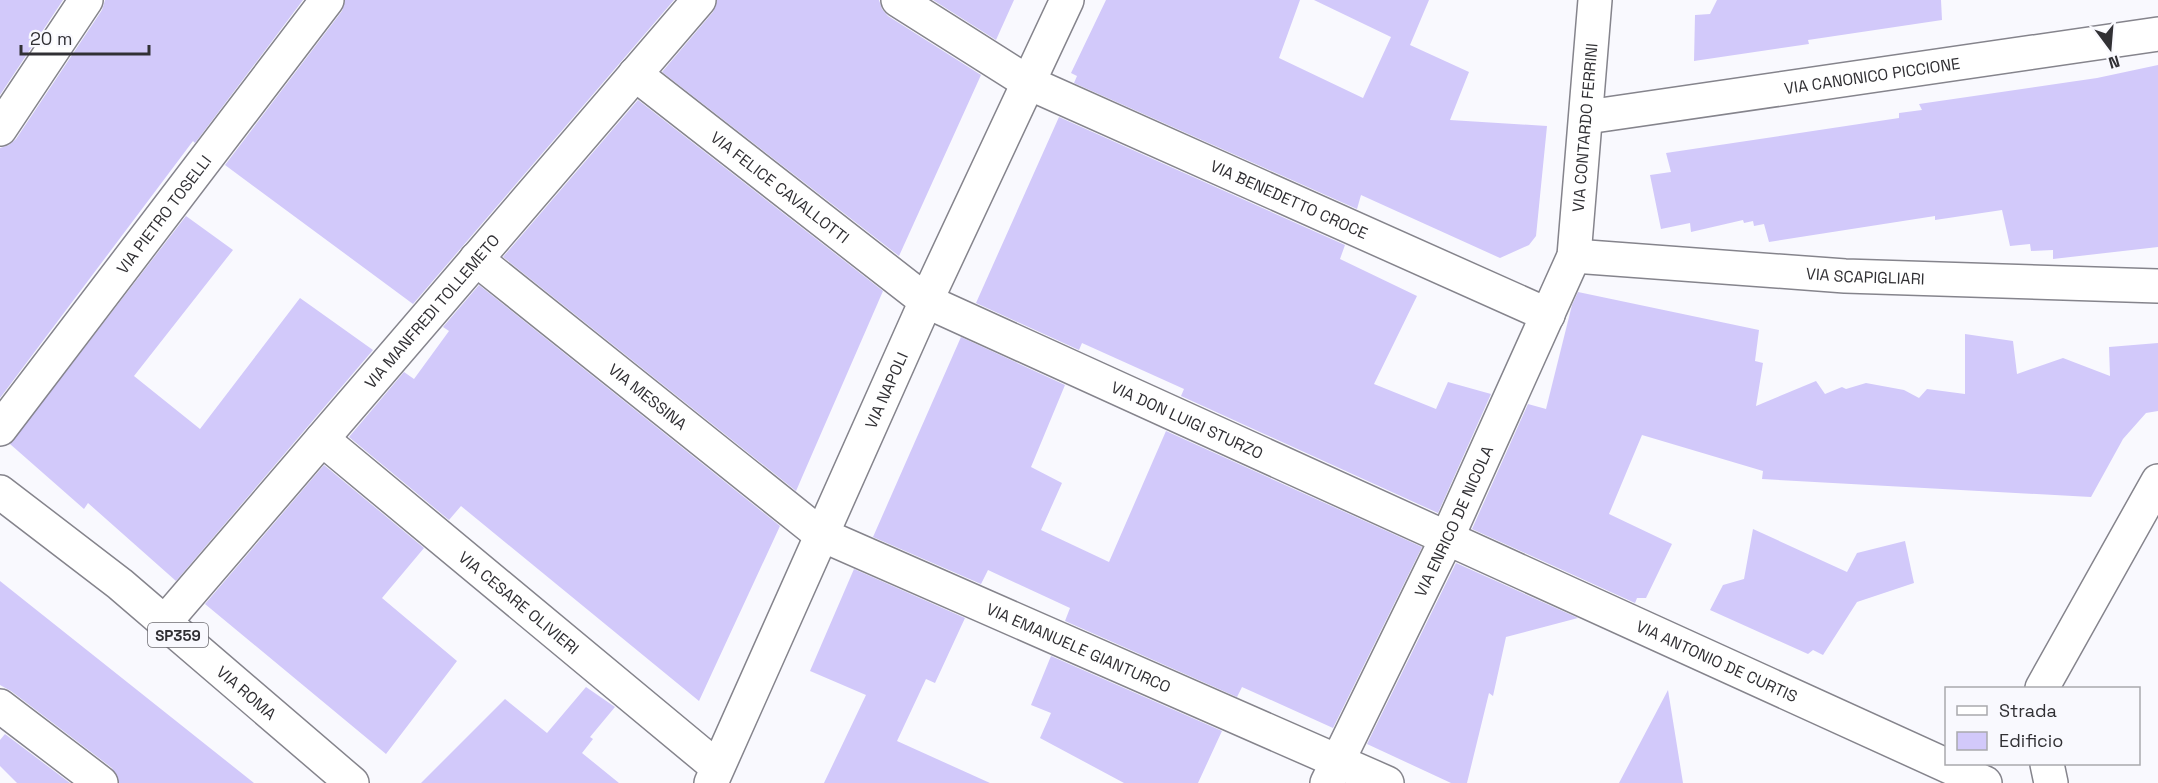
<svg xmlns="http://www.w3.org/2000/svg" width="2158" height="783" font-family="'Space Grotesk',sans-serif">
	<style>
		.building { fill: #d2c9fa }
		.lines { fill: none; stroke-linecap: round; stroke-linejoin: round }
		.minor-casing { stroke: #85848c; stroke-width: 36 }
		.major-casing { stroke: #85848c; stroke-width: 36 }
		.minor { stroke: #fff; stroke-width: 33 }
		.major { stroke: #fff; stroke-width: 33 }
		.labels { text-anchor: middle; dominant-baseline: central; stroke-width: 4.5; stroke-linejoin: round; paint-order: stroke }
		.shield { fill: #f9f9fe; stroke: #6d6c71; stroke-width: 1.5 }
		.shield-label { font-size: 15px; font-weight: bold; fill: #313034 }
		.street-label { font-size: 16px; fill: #313034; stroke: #f9f9fe }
	</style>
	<rect width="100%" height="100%" fill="#f9f9fe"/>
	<path class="building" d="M 0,0 L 63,0 L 0,95 Z
		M 105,0 L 303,0 L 195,143 L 193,141 L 0,398 L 0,148 L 9,145 L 16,139 L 102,10 Z
		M 345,0 L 674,0 L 413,304 L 225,165 L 342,11 Z
		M 717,0 L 879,0 L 882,9 L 888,16 L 981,75 L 899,256 L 662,72 L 713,12 Z
		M 933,0 L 1014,0 L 996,40 Z
		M 1106,0 L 1300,0 L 1279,58 L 1363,98 L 1391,37 L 1314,0 L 1429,0 L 1410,45 L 1469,72 L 1450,120 L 1547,126 L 1536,236 L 1529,245 L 1500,258 L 1361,195 L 1357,209 L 1074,83 L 1077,76 L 1071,73 Z
		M 1717,0 L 1941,0 L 1942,20 L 1808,40 L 1809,44 L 1694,61 L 1695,15 L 1710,14 Z
		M 2158,65 L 2158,247 L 2053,259 L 2053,250 L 2031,251 L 2030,244 L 2010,246 L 2002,210 L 1935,220 L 1935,216 L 1769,242 L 1764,224 L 1754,226 L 1753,221 L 1744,223 L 1743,220 L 1691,232 L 1690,223 L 1661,229 L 1650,175 L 1671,172 L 1666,153 L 1899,118 L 1899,113 L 1922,110 L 1919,104 L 2097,78 Z
		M 638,100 L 883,291 L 796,491 L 503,257 Z
		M 1059,117 L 1345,245 L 1340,259 L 1417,296 L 1374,384 L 1436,409 L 1448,382 L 1491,394 L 1438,513 L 1181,396 L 1184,389 L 1082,343 L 1079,350 L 976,303 Z
		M 186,216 L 233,250 L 134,376 L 200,429 L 300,298 L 373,350 L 176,581 L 88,503 L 84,509 L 10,444 Z
		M 479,285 L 780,526 L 699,701 L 461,506 L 449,520 L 349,437 L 404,372 L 414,379 L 449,331 L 443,327 Z
		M 1578,292 L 1759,330 L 1755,361 L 1763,363 L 1756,406 L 1816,381 L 1825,394 L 1842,387 L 1846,389 L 1866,383 L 1904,390 L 1919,398 L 1927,389 L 1965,394 L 1965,334 L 2013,341 L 2017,374 L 2063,358 L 2110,376 L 2109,347 L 2158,343 L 2158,411 L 2146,413 L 2123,439 L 2091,497 L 1762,479 L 1763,471 L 1642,435 L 1609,514 L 1672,544 L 1646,598 L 1637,598 L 1635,603 L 1472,529 L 1528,404 L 1546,409 L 1572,305 Z
		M 961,337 L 1065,385 L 1031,467 L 1062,483 L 1041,530 L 1109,562 L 1166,431 L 1422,547 L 1333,728 L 1242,687 L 1237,697 L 1065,621 L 1070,608 L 988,570 L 981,584 L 873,537 Z
		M 324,465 L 424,548 L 382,598 L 457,661 L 386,754 L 205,604 Z
		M 1753,529 L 1847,572 L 1857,553 L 1905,541 L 1914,583 L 1857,602 L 1823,655 L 1813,650 L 1808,654 L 1710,610 L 1723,585 L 1744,579 Z
		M 1456,563 L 1578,618 L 1506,637 L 1493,696 L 1489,693 L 1467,783 L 1451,783 L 1367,744 Z
		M 854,569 L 965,618 L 935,683 L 926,679 L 897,741 L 990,783 L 824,783 L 866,695 L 810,671 Z
		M 0,581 L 254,783 L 119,783 L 112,768 L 11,691 L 0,685 Z
		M 1051,656 L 1222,731 L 1198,783 L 1124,783 L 1040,738 L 1051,713 L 1031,705 Z
		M 586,687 L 615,707 L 590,737 L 593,739 L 582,753 L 619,783 L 421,783 L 505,699 L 547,733 Z
		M 1668,690 L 1683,783 L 1619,783 Z
		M 5,734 L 70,783 L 17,783 L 0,766 L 0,740 Z"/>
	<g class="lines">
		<defs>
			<g id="minor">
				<path id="s1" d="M 898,0 L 1029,83 L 1548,315"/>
				<path id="s2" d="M 635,74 L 926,301 L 1985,783"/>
				<path id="s3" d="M 1587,117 L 2158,34"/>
				<path d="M 0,129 L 86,0"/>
				<path id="s4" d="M 1574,256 L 1845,276 L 2158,286"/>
				<path id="s5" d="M 476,259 L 820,534 L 1387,783"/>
				<path id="s6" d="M 0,429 L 327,0"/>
				<path id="s7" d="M 322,439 L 717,767"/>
				<path id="s8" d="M 164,623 L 699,0"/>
				<path d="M 2042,688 L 2158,481"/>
				<path d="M 0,706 L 101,783"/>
				<path d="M 2047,764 L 2051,783"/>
				<path id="s9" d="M 1327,783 L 1447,538 L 1574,256 L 1595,0"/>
			</g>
			<g id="major">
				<path id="s10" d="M 0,492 L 120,584 L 352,783"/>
				<path id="s11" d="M 711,783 L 926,301 L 1067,0"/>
			</g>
		</defs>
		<use href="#minor" class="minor-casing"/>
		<use href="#major" class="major-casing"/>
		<use href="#minor" class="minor"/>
		<use href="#major" class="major"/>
	</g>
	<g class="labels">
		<rect class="shield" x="148" y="623" width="60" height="24" rx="4.5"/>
		<g class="shield-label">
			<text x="178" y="635">SP359</text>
		</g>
		<g class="street-label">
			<text stroke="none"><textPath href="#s3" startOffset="288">VIA CANONICO PICCIONE</textPath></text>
			<text stroke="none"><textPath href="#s9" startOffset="711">VIA CONTARDO FERRINI</textPath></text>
			<text stroke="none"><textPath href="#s2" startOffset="184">VIA FELICE CAVALLOTTI</textPath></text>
			<text stroke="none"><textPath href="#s1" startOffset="440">VIA BENEDETTO CROCE</textPath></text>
			<text stroke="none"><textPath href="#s6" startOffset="270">VIA PIETRO TOSELLI</textPath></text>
			<text stroke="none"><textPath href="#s4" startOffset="292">VIA SCAPIGLIARI</textPath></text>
			<text stroke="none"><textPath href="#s8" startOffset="411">VIA MANFREDI TOLLEMETO</textPath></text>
			<text stroke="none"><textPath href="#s11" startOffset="430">VIA NAPOLI</textPath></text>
			<text stroke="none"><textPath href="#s5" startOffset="220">VIA MESSINA</textPath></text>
			<text stroke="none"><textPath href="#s2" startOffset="656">VIA DON LUIGI STURZO</textPath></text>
			<text stroke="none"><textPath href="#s9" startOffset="291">VIA ENRICO DE NICOLA</textPath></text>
			<text stroke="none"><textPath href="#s7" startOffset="256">VIA CESARE OLIVIERI</textPath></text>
			<text stroke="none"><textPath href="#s5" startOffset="723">VIA EMANUELE GIANTURCO</textPath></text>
			<text stroke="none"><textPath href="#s2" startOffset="1238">VIA ANTONIO DE CURTIS</textPath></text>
			<text stroke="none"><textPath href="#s10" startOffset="318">VIA ROMA</textPath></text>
		</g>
	</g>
	<rect x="1945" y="687" width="195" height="78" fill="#f9f9fe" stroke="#a9a9ad" stroke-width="1.5"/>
	<rect x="1957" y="706" width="30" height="9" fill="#ffffff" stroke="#a9a9ad" stroke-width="1.5"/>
	<text x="1999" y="717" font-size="18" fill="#313034">Strada</text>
	<rect x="1957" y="732" width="30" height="18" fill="#d2c9fa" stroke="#a9a9ad" stroke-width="1.5"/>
	<text x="1999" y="747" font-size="18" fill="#313034">Edificio</text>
	<g transform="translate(2110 48) rotate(164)" stroke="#f9f9fe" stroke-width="4.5" paint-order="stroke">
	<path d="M0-4.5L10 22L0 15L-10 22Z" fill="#313034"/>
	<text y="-9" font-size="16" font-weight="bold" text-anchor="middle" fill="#313034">N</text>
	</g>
	<path d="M21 45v9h128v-9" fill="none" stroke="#313034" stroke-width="3"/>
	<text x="30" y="45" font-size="18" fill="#313034" stroke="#f9f9fe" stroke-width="4.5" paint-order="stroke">20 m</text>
</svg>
